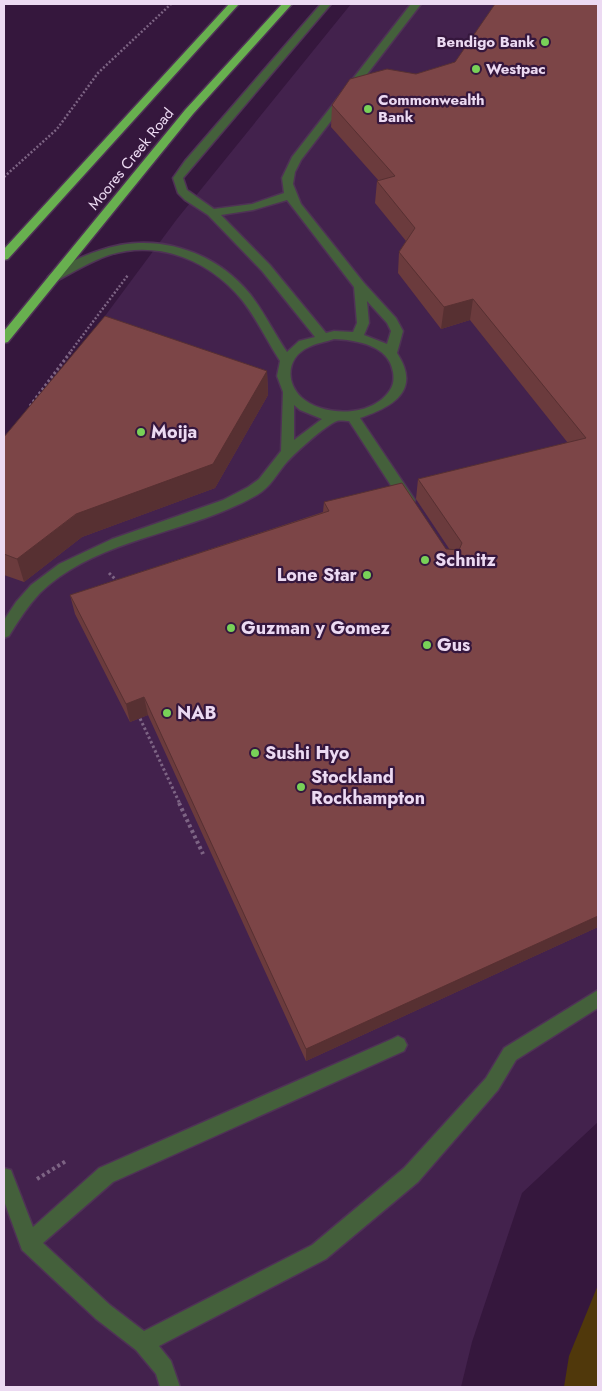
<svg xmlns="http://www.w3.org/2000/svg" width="602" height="1391" font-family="Jost,sans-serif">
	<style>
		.built { fill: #43224d }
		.green { fill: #50380b }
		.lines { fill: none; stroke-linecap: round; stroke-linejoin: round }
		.lane-casing { stroke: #4f3256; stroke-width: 3 }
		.highway-casing { stroke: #4f3256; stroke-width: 3 }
		.path-far2 { stroke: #7d6484; stroke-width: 2.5; stroke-dasharray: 2 2; stroke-linecap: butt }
		.path-far1 { stroke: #7d6484; stroke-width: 3; stroke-dasharray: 2.5 2.5; stroke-linecap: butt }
		.path { stroke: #7d6484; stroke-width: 4; stroke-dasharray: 3 3; stroke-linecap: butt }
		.lane { fill: #44603b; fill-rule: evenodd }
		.highway { fill: #68b04f; fill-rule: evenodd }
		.wall { fill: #6b3b3d }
		.shaded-wall { fill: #573032 }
		.building { fill: #7c4547; stroke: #573032 }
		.poi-dot { fill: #78d158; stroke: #35173d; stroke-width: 2 }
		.labels { text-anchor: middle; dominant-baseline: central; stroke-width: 4.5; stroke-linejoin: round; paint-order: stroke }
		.far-poi-label { font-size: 15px; font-weight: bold; fill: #ecdaf2; stroke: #35173d; text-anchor: start }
		.far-street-label { font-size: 15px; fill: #ecdaf2; stroke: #35173d }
		.poi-label { font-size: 18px; font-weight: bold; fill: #ecdaf2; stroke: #35173d; text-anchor: start }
	</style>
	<rect width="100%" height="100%" fill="#35173d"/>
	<path class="built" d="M 351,4 L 598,4 L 598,1122 L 522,1193 L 472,1342 L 461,1387 L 4,1387 L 4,452 L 177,219 Z"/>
	<path class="green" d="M 598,1285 L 598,1387 L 564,1387 L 569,1356 Z"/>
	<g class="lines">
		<defs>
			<path id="lane" d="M 321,4 L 331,4 L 183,178 L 187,190 L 214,209 L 252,204 L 284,193 L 282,178 L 292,157 L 411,4 L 421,4 L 301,160 L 295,172 L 293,184 L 301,204 L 364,283 L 396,318 L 403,331 L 397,353 C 422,391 392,407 360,418 L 415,500 L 413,504 L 403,504 L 349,421 C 346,421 340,420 337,421 C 326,425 296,452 287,462 C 277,473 271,487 257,495 C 190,534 96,538 40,593 C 28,606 18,621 9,636 L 4,638 L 4,620 L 16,602 L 31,585 L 59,564 L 112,539 L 223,500 L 248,487 L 259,479 L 281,451 L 283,392 L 277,376 L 280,361 C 267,341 257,319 242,300 C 210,261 159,239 109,255 C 91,261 75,271 58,280 L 54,281 L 48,277 C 56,267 86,255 98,251 C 153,231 213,249 250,294 C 264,312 274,333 287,352 L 299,341 L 315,337 L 262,271 L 208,215 L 185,200 L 178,193 L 173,178 L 185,161 ZM 287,200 L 354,287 L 357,323 L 353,332 L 334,331 L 326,333 L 270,265 L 221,215 L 253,210 ZM 367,301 L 387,323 L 391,331 L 387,344 L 364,335 L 369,323 ZM 334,339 C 356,340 389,345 393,372 C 394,378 394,384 390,390 C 372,418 323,417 301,397 C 285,381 287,357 309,347 C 316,343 326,342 334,339 ZM 294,405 L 300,410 L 322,419 L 294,440 Z
				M 598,990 L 598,1008 L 516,1060 L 498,1090 L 418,1182 L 326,1259 L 159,1346 L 171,1361 L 180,1387 L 160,1387 L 156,1374 L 136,1350 L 96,1319 L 22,1250 L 4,1201 L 4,1168 L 11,1170 L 33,1227 L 99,1168 L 392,1039 L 398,1036 L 404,1039 L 407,1045 L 404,1051 L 113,1182 L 43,1243 L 110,1305 L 144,1331 L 312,1245 L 404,1168 L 486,1078 L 504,1048 Z"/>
			<path id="highway" d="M 229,4 L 239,4 L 8,259 L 4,260 L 4,249 Z
				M 282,4 L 292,4 L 193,114 L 8,342 L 4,343 L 4,331 L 185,110 Z"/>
		</defs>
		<use href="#lane" class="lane-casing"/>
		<use href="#highway" class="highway-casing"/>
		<path class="path-far2" d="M 4,177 L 57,129 L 98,73 L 171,4
			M 71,351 L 128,275"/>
		<path class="path-far1" d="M 30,406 L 72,350
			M 109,573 L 119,583
			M 138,714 L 180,804"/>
		<path class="path" d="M 179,803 L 203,854
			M 37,1179 L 66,1161"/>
		<use href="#lane" class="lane"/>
		<use href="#highway" class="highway"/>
	</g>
	<path class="wall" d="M 598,4 L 598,927 L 306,1061 L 148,715 L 130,722 L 75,614 L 70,595 L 323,512 L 324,502 L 446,549 L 450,550 L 416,499 L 418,479 L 568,443 L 470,320 L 441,329 L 398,273 L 399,252 L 406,241 L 375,203 L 377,181 L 379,181 L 331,127 L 332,105 L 416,74 L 455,62 Z
		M 267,371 L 268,395 L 215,488 L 82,537 L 24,582 L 4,575 L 4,437 Z"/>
	<path class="shaded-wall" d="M 473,299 L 470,320 L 441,329 L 444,307 Z
		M 267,371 L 268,395 L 215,488 L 82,537 L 24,582 L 17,559 Z
		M 144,697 L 148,715 L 130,722 L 126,704 Z
		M 598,916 L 598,927 L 306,1061 L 306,1049 Z"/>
	<path class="building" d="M 495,4 L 598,4 L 598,916 L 306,1049 L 144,697 L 126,704 L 70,595 L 329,511 L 324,502 L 402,483 L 446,549 L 459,550 L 462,543 L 418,479 L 586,438 L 473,299 L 444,307 L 399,252 L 415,228 L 377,181 L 395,176 L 332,105 L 350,79 L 387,69 L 416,74 L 455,62 Z
		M 105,316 L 267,371 L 213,464 L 76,514 L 17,559 L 4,554 L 4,437 Z"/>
	<g class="poi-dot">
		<circle cx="545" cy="42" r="5"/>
		<circle cx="476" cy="69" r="5"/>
		<circle cx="368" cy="109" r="5"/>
		<circle cx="141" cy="432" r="5"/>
		<circle cx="425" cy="560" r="5"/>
		<circle cx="367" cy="575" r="5"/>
		<circle cx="231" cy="628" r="5"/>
		<circle cx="427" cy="645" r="5"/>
		<circle cx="167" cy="713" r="5"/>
		<circle cx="255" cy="753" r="5"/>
		<circle cx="301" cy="787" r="5"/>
	</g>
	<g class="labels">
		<g class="far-poi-label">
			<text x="535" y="42" text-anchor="end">Bendigo Bank</text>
			<text x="486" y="69">Westpac</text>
			<text x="378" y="100">Commonwealth<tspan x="378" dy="17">Bank</tspan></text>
		</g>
		<g class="far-street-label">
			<text transform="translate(131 159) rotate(-51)">Moores Creek Road</text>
		</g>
		<g class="poi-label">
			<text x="151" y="432">Moija</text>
			<text x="435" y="560">Schnitz</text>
			<text x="357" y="575" text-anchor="end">Lone Star</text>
			<text x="241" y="628">Guzman y Gomez</text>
			<text x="437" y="645">Gus</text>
			<text x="177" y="713">NAB</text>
			<text x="265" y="753">Sushi Hyo</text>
			<text x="311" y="777">Stockland<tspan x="311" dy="21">Rockhampton</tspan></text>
		</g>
	</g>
	<rect width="602" height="1391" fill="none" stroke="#ecdaf2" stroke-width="10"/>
</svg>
